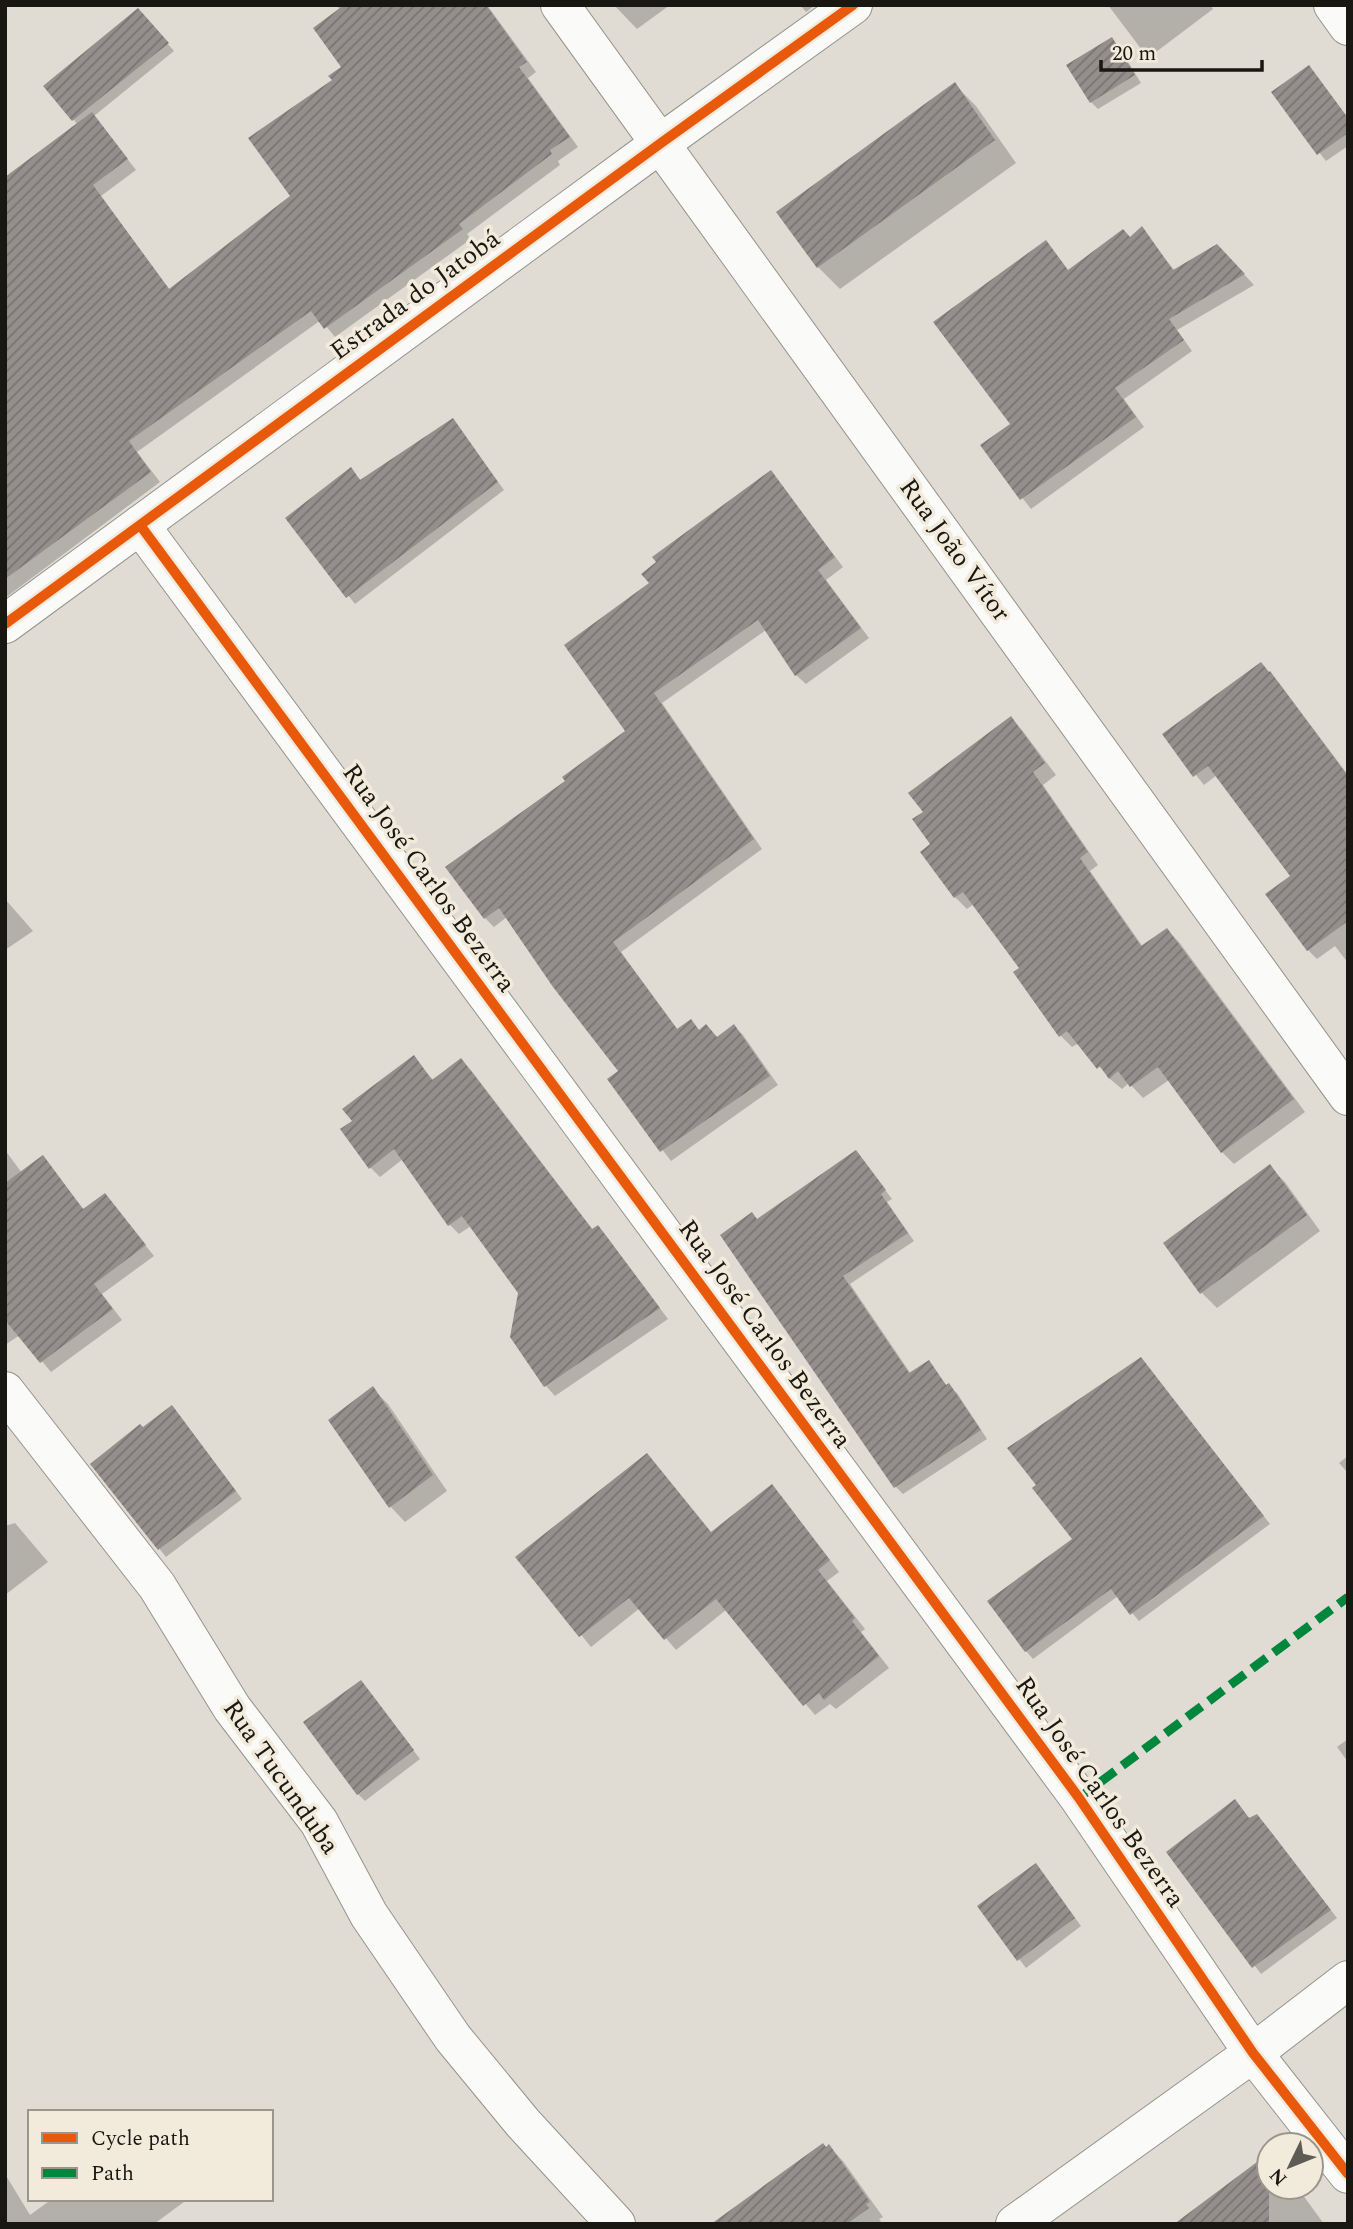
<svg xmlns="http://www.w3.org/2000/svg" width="1353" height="2229" font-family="Spectral,serif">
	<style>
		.shadow { fill: #0003 }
		.building { fill: url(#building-hatch) }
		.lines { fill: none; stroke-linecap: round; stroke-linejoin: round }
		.minor-casing { stroke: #96938c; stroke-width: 40 }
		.tertiary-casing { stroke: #96938c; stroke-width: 40 }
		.minor { stroke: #fafaf9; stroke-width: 38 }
		.tertiary { stroke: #fafaf9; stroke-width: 38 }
		.quiet { stroke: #00873e; stroke-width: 9; stroke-dasharray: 18 9; stroke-linecap: butt }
		.cycleway-casing { stroke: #f2ebdc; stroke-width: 15 }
		.cycleway { stroke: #e8590c; stroke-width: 10 }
		.labels { text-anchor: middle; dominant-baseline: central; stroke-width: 7; stroke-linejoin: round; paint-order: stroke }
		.street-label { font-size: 26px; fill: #191712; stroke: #f2ebdc }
	</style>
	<defs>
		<pattern id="building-hatch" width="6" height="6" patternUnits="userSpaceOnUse" patternTransform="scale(1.75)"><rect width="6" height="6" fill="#948f8c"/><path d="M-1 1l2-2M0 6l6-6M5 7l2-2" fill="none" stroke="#787471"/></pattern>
	</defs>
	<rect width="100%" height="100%" fill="#e0dcd4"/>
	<path class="shadow" d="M 337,5 L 487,5 L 536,72 L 528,78 L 578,147 L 558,161 L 560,165 L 467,234 L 471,239 L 335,337 L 321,320 L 137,452 L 160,482 L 5,598 L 5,179 L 78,125 L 46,86 L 145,18 L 174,51 L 94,116 L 136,170 L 101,196 L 170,290 L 293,196 L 334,80 L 343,67 L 340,10 Z
		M 614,5 L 670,5 L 637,29 Z
		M 800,5 L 815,5 L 806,12 Z
		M 1108,5 L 1211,5 L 1213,9 L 1148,58 Z
		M 1112,40 L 1119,47 L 1141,83 L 1098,109 L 1091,102 Z
		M 954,84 L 976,106 L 1016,163 L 840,289 L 818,267 Z
		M 1273,93 L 1348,118 L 1348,146 L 1326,161 Z
		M 1141,229 L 1175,271 L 1227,256 L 1254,285 L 1177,330 L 1192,351 L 1124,399 L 1144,427 L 1031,509 L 982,446 L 1013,424 L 1055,253 L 1069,272 L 1131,239 Z
		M 453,420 L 504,490 L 355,604 L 287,518 L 358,477 L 361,481 Z
		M 771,472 L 843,567 L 826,580 L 869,638 L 806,684 L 796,675 L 766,630 L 662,703 L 762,849 L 621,952 L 678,1030 L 691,1021 L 700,1031 L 718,1039 L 734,1026 L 743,1035 L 778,1085 L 671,1161 L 609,1080 L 621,1072 L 507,917 L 494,927 L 485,918 L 567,781 L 628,731 L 651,584 Z
		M 1260,664 L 1279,683 L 1348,775 L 1348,963 L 1335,946 L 1317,959 L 1308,950 L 1292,876 L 1217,775 L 1204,785 L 1164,735 Z
		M 1010,718 L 1022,730 L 1056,775 L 1043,785 L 1098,865 L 1090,871 L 1143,947 L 1167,930 L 1179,942 L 1305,1112 L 1234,1164 L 1222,1152 L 1169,1080 L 1143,1098 L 1129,1083 L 1122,1089 L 1110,1079 L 1079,1043 L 1072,1047 L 1060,1035 L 1021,969 L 974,904 L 967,909 L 955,897 L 933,844 L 925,812 Z
		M 5,899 L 33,931 L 5,950 Z
		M 414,1058 L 434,1081 L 461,1060 L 471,1070 L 593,1230 L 598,1227 L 607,1237 L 668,1319 L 555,1396 L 546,1386 L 512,1337 L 519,1292 L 471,1226 L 459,1234 L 450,1225 L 403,1159 L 380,1177 L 370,1167 L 355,1121 Z
		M 5,1150 L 22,1173 L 43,1157 L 84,1210 L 105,1195 L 154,1256 L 102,1294 L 122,1320 L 51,1372 L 20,1335 L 5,1345 Z
		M 856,1152 L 892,1199 L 887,1202 L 914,1241 L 850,1284 L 911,1374 L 928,1362 L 947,1386 L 957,1393 L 987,1439 L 903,1494 L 896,1487 L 758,1221 Z
		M 1270,1167 L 1285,1182 L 1320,1231 L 1217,1308 L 1202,1293 Z
		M 1141,1359 L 1270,1524 L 1139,1621 L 1118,1596 L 1033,1659 L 1026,1651 L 1075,1539 Z
		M 373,1389 L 388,1404 L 447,1491 L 405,1522 L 390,1506 Z
		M 179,1415 L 242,1499 L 166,1557 L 92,1464 L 143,1430 Z
		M 1348,1456 L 1348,1473 L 1339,1463 Z
		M 772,1487 L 782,1497 L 839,1572 L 827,1581 L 865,1629 L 861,1632 L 889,1668 L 836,1709 L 830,1704 L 815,1715 L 726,1610 L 676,1650 L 640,1608 L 591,1647 L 518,1557 L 712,1534 Z
		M 15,1523 L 48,1562 L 5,1595 L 5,1526 Z
		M 368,1690 L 420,1759 L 365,1801 L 358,1794 Z
		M 1348,1739 L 1348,1762 L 1337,1747 Z
		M 1235,1801 L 1250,1819 L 1265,1824 L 1337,1918 L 1261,1974 L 1168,1852 Z
		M 1043,1873 L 1081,1926 L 1026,1968 L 979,1907 Z
		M 829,2147 L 843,2161 L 883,2217 L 879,2219 L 881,2221 L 877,2224 L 738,2224 Z
		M 1269,2156 L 1269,2187 L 1297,2187 L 1324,2224 L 1177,2224 Z
		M 5,2174 L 30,2215 L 52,2199 L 188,2199 L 154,2224 L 5,2224 Z"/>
	<path class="building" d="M 344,5 L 486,5 L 527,62 L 519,67 L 570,137 L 550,150 L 552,154 L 459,224 L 463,229 L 324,329 L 311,311 L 129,441 L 151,472 L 5,579 L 5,177 L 92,112 L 128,159 L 93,185 L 169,289 L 290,196 L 248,138 L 332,80 L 328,76 L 341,67 L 313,28 Z
		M 138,8 L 169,43 L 72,121 L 43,86 Z
		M 1112,37 L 1135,75 L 1090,103 L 1066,65 Z
		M 1309,65 L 1348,118 L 1348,133 L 1317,155 L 1271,92 Z
		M 955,82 L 995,140 L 817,268 L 776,212 Z
		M 1142,226 L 1173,270 L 1217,244 L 1245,274 L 1169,319 L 1184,340 L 1115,388 L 1136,417 L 1020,500 L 980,445 L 1010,424 L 933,322 L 1046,240 L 1068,270 L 1123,229 L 1130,237 Z
		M 453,418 L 498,482 L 346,598 L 285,518 L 351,467 L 360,480 Z
		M 771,470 L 835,557 L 818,570 L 861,628 L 795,676 L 758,620 L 654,693 L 754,839 L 613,942 L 677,1029 L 691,1019 L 699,1030 L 706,1024 L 717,1037 L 734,1024 L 770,1076 L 660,1152 L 607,1079 L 618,1071 L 553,987 L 499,908 L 484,919 L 445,867 L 565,781 L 562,777 L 625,731 L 564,645 L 649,583 L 641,574 L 656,562 L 652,557 Z
		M 1261,662 L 1269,672 L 1270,671 L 1348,776 L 1348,921 L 1307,951 L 1265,894 L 1290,876 L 1208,766 L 1193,777 L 1162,734 Z
		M 1011,716 L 1045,763 L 1033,772 L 1088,852 L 1080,858 L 1141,946 L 1167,928 L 1294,1099 L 1221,1153 L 1158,1067 L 1130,1087 L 1118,1071 L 1109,1079 L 1100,1066 L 1097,1069 L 1067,1031 L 1059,1037 L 1013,972 L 1019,968 L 963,892 L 954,898 L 920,852 L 930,844 L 912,819 L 923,812 L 908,793 Z
		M 414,1055 L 432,1080 L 461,1058 L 592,1229 L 598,1225 L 660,1308 L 544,1387 L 510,1337 L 518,1293 L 462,1216 L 448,1226 L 394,1149 L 369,1169 L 340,1129 L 352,1121 L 342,1109 Z
		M 856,1150 L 886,1190 L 881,1194 L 908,1233 L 843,1276 L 909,1373 L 929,1360 L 946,1385 L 949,1383 L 981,1430 L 894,1488 L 720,1235 L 752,1212 L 757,1219 Z
		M 43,1155 L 83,1209 L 105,1193 L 146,1245 L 94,1284 L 113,1309 L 40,1363 L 5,1320 L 5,1183 Z
		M 1270,1164 L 1307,1215 L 1200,1294 L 1163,1243 Z
		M 1141,1357 L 1264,1516 L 1130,1615 L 1111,1589 L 1025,1652 L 987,1601 L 1072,1539 L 1032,1488 L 1036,1485 L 1007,1448 Z
		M 373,1386 L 433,1475 L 389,1508 L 328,1420 Z
		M 172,1405 L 236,1491 L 158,1550 L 90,1464 L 140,1424 L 143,1427 Z
		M 647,1453 L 711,1532 L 772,1484 L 830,1560 L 818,1570 L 855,1618 L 852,1621 L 879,1656 L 824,1700 L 819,1693 L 803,1706 L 716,1599 L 664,1640 L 629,1598 L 579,1637 L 515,1557 Z
		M 361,1680 L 414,1750 L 357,1795 L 303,1722 Z
		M 1235,1799 L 1249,1818 L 1257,1814 L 1331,1910 L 1252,1968 L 1166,1852 Z
		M 1036,1863 L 1075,1918 L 1017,1961 L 977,1906 Z
		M 823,2143 L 826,2147 L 829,2144 L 870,2202 L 866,2204 L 869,2208 L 847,2224 L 711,2224 Z
		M 1269,2153 L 1269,2224 L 1174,2224 Z"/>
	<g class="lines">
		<defs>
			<path id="minor" d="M 560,5 L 1348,1096
				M 1333,5 L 1348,26
				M 140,525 L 1079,1798 L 1253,2053 L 1348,2174
				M 5,1391 L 157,1586 L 232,1708 L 319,1822 L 369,1915 L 453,2038 L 523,2123 L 616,2224
				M 1015,2224 L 1253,2053 L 1348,1980"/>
			<path id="tertiary" d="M 5,624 L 661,143 L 853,5"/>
		</defs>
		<use href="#minor" class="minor-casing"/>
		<use href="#tertiary" class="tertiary-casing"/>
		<use href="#minor" class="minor"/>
		<use href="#tertiary" class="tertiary"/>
		<path class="quiet" d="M 1079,1798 L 1348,1597"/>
		<defs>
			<path id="cycleway" d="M 140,525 L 1079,1798 L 1253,2053 L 1348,2174
				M 5,624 L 661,143 L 853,5"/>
		</defs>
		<use href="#cycleway" class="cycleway-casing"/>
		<use href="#cycleway" class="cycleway"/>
	</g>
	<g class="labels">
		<g class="street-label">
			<text transform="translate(415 295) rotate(-36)">Estrada do Jatobá</text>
			<text transform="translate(955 550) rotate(54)">Rua João Vítor</text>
			<text transform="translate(429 878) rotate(54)">Rua José Carlos Bezerra</text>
			<text transform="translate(765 1334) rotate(54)">Rua José Carlos Bezerra</text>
			<text transform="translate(281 1777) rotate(55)">Rua Tucunduba</text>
			<text transform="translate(1100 1792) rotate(55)">Rua José Carlos Bezerra</text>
		</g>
	</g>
	<rect width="1353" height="2229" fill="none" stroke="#191712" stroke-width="14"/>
	<rect x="28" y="2110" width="245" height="91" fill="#f2ebdc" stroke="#9b968b" stroke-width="2"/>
	<rect x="42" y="2133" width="35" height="10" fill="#e8590c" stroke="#9b968b" stroke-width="2"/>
	<text x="91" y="2145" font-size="21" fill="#191712">Cycle path</text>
	<rect x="42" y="2168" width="35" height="10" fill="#00873e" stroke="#9b968b" stroke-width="2"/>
	<text x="91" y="2180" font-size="21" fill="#191712">Path</text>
	<g transform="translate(1290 2166) rotate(227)"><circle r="33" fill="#f2ebdc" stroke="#9b968b" stroke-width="2"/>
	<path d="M0-5L12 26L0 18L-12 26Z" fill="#5f5c56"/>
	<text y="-10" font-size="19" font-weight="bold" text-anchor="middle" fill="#191712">N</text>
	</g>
	<path d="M1101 60v10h161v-10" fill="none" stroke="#191712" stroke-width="3.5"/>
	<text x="1112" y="60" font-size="21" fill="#191712" stroke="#f2ebdc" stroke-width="5" paint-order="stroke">20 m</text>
</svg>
